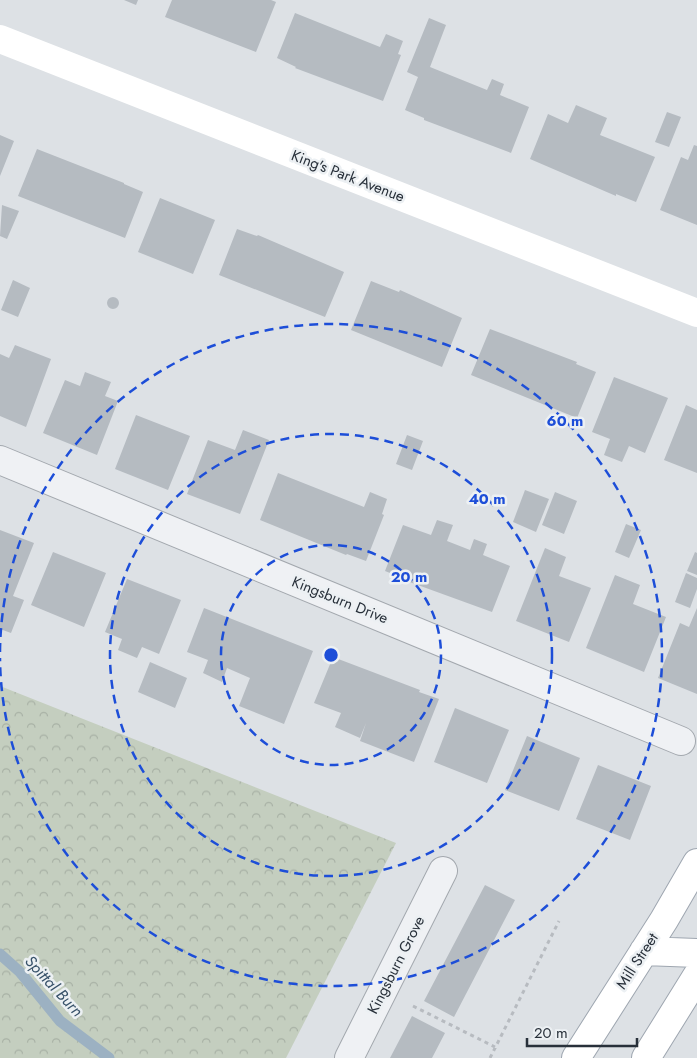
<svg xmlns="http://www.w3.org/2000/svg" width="697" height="1058" font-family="Jost,sans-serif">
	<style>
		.forest { fill: url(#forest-crowns) }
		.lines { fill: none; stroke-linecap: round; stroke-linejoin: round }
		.stream { stroke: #9cb1c2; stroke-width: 11 }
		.building { fill: #b5bbc1 }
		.street-casing { stroke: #a3a8ae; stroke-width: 30 }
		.primary-casing { stroke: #9ea6b0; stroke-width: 30 }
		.path { stroke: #b7bbc0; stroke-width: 3; stroke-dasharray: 4 4; stroke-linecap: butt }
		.street { stroke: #eff1f4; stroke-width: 28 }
		.secondary { stroke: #fff; stroke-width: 28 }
		.primary { stroke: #fff; stroke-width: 28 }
		.ring { fill: none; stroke: #1d4ed8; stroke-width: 2.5; stroke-dasharray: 9 6 }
		.labels { text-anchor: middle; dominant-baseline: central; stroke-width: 5; stroke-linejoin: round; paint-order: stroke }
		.street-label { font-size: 15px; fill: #28303a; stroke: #ecf0f3 }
		.water-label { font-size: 16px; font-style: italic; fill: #375169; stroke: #ecf0f3 }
		.centre { fill: #1d4ed8; stroke: #ecf0f3; stroke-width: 2.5 }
		.ring-label { font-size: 15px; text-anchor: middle; font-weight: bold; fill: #1d4ed8; stroke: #ecf0f3; stroke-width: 5; stroke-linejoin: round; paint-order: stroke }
	</style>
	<defs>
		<pattern id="forest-crowns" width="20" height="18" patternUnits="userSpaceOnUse" patternTransform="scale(1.25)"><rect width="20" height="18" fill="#c4cebf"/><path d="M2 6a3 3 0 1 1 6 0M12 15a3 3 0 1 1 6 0" fill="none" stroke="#a8b1a5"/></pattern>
	</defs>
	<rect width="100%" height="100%" fill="#dde1e5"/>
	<path class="forest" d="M 0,686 L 396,843 L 286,1058 L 0,1058 Z"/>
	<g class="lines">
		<path class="stream" d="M 0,954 L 20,972 L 60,1021 L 109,1058"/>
	</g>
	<path class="building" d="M 124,0 L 138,0 L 136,5 Z
		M 172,0 L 271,0 L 276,2 L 256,52 L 165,17 Z
		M 295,13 L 380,47 L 386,34 L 403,41 L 398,54 L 401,55 L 383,101 L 295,68 L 296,67 L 277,58 Z
		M 429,18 L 446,25 L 430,67 L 487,90 L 492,79 L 504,84 L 500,95 L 529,107 L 511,153 L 424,120 L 424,118 L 405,110 L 418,77 L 407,72 Z
		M 576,105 L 607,118 L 600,135 L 655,157 L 636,202 L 616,194 L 616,196 L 530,159 L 548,114 L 568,123 Z
		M 667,112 L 681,117 L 669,147 L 655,142 Z
		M 0,135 L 14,141 L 0,176 Z
		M 694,145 L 697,146 L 697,225 L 660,210 L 681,157 L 688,160 Z
		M 37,149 L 124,183 L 124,184 L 143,192 L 125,238 L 18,196 Z
		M 160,198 L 215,220 L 193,274 L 138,252 Z
		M 2,205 L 19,211 L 7,239 L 0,236 Z
		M 237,229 L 257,236 L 258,235 L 344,272 L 325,317 L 219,275 Z
		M 13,280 L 30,288 L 18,317 L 1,310 Z
		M 371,281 L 399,292 L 400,290 L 462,318 L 442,367 L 351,330 Z
		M107 303a6 6 0 1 1 12 0a6 6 0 1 1-12 0Z
		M 490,329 L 577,362 L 576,364 L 596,372 L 577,418 L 471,375 Z
		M 15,345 L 51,359 L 26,427 L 0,416 L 0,354 L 9,358 Z
		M 85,372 L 111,382 L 105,396 L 118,401 L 97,455 L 43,433 L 65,380 L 80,386 Z
		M 614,377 L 668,398 L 645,453 L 629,446 L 622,462 L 604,455 L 610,439 L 592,432 Z
		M 686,405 L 697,410 L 697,473 L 664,460 Z
		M 136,415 L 190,436 L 168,490 L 115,469 Z
		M 243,430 L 269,440 L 240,514 L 187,494 L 208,440 L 235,450 Z
		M 407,435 L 423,441 L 412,470 L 396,464 Z
		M 278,473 L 364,507 L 370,492 L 387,499 L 382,514 L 384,515 L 366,561 L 347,554 L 346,555 L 260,520 Z
		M 525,490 L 549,499 L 536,532 L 513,522 Z
		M 555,492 L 577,501 L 564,534 L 542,525 Z
		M 437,520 L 453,525 L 447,541 L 470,550 L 474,539 L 487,544 L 483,555 L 510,566 L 492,612 L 404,580 L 405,579 L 385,571 L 403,525 L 431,535 Z
		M 626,524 L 641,530 L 629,558 L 615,552 Z
		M 0,530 L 34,543 L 13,596 L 24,600 L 11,633 L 0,629 Z
		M 545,548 L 566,557 L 559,576 L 591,588 L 569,642 L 516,621 Z
		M 53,552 L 106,573 L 84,627 L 31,605 Z
		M 695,552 L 697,553 L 697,575 L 687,571 Z
		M 686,573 L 697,578 L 697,589 L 690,608 L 675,602 Z
		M 615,575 L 640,585 L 633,604 L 666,617 L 644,672 L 586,648 Z
		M 127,579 L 181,600 L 159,654 L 142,647 L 137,658 L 118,650 L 122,639 L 105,632 Z
		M 204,608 L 313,651 L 284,724 L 239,706 L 250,678 L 227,668 L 222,682 L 203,673 L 208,660 L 187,652 Z
		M 697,608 L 697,694 L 658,678 L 680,623 L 689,627 Z
		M 333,657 L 420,690 L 419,692 L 439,699 L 414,762 L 360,741 L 366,723 L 360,738 L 335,727 L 341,713 L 314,703 Z
		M 150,662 L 187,678 L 175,708 L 138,692 Z
		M 455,708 L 509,730 L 487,783 L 434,762 Z
		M 527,736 L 580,758 L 559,811 L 505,790 Z
		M 598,765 L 651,786 L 630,840 L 576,819 Z
		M 485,885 L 515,900 L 454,1017 L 424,1001 Z
		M 412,1016 L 445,1033 L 432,1058 L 390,1058 Z"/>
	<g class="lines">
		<defs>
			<path id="street" d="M 0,460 L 681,741
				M 349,1058 L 443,871"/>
			<path id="primary" d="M 644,951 L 697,953
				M 576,1058 L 664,920 L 697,863
				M 646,1058 L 697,976"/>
		</defs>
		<use href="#street" class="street-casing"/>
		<use href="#primary" class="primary-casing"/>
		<path class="path" d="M 413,1006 L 495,1047
			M 490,1058 L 559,921"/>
		<use href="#street" class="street"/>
		<path class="secondary" d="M 0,39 L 697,313"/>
		<use href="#primary" class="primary"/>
	</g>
	<g class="ring">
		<circle cx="331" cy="655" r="110"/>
		<circle cx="331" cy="655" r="221"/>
		<path d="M0 652A331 331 0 1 1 0 658"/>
	</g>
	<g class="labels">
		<g class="street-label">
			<text transform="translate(348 176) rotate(21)">King's Park Avenue</text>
			<text transform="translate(340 600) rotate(22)">Kingsburn Drive</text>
			<text transform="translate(637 961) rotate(-57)">Mill Street</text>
			<text transform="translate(396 965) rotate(-63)">Kingsburn Grove</text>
		</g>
		<g class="water-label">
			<text transform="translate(54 986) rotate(47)">Spittal Burn</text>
		</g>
	</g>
	<circle cx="331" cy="655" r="8" class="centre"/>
	<g class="ring-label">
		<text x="565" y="426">60 m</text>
		<text x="487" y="504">40 m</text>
		<text x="409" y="582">20 m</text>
	</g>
	<path d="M527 1038v8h110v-8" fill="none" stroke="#28303a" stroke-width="2.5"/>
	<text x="534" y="1038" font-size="15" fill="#28303a" stroke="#ecf0f3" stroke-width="4" paint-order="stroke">20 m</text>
</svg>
